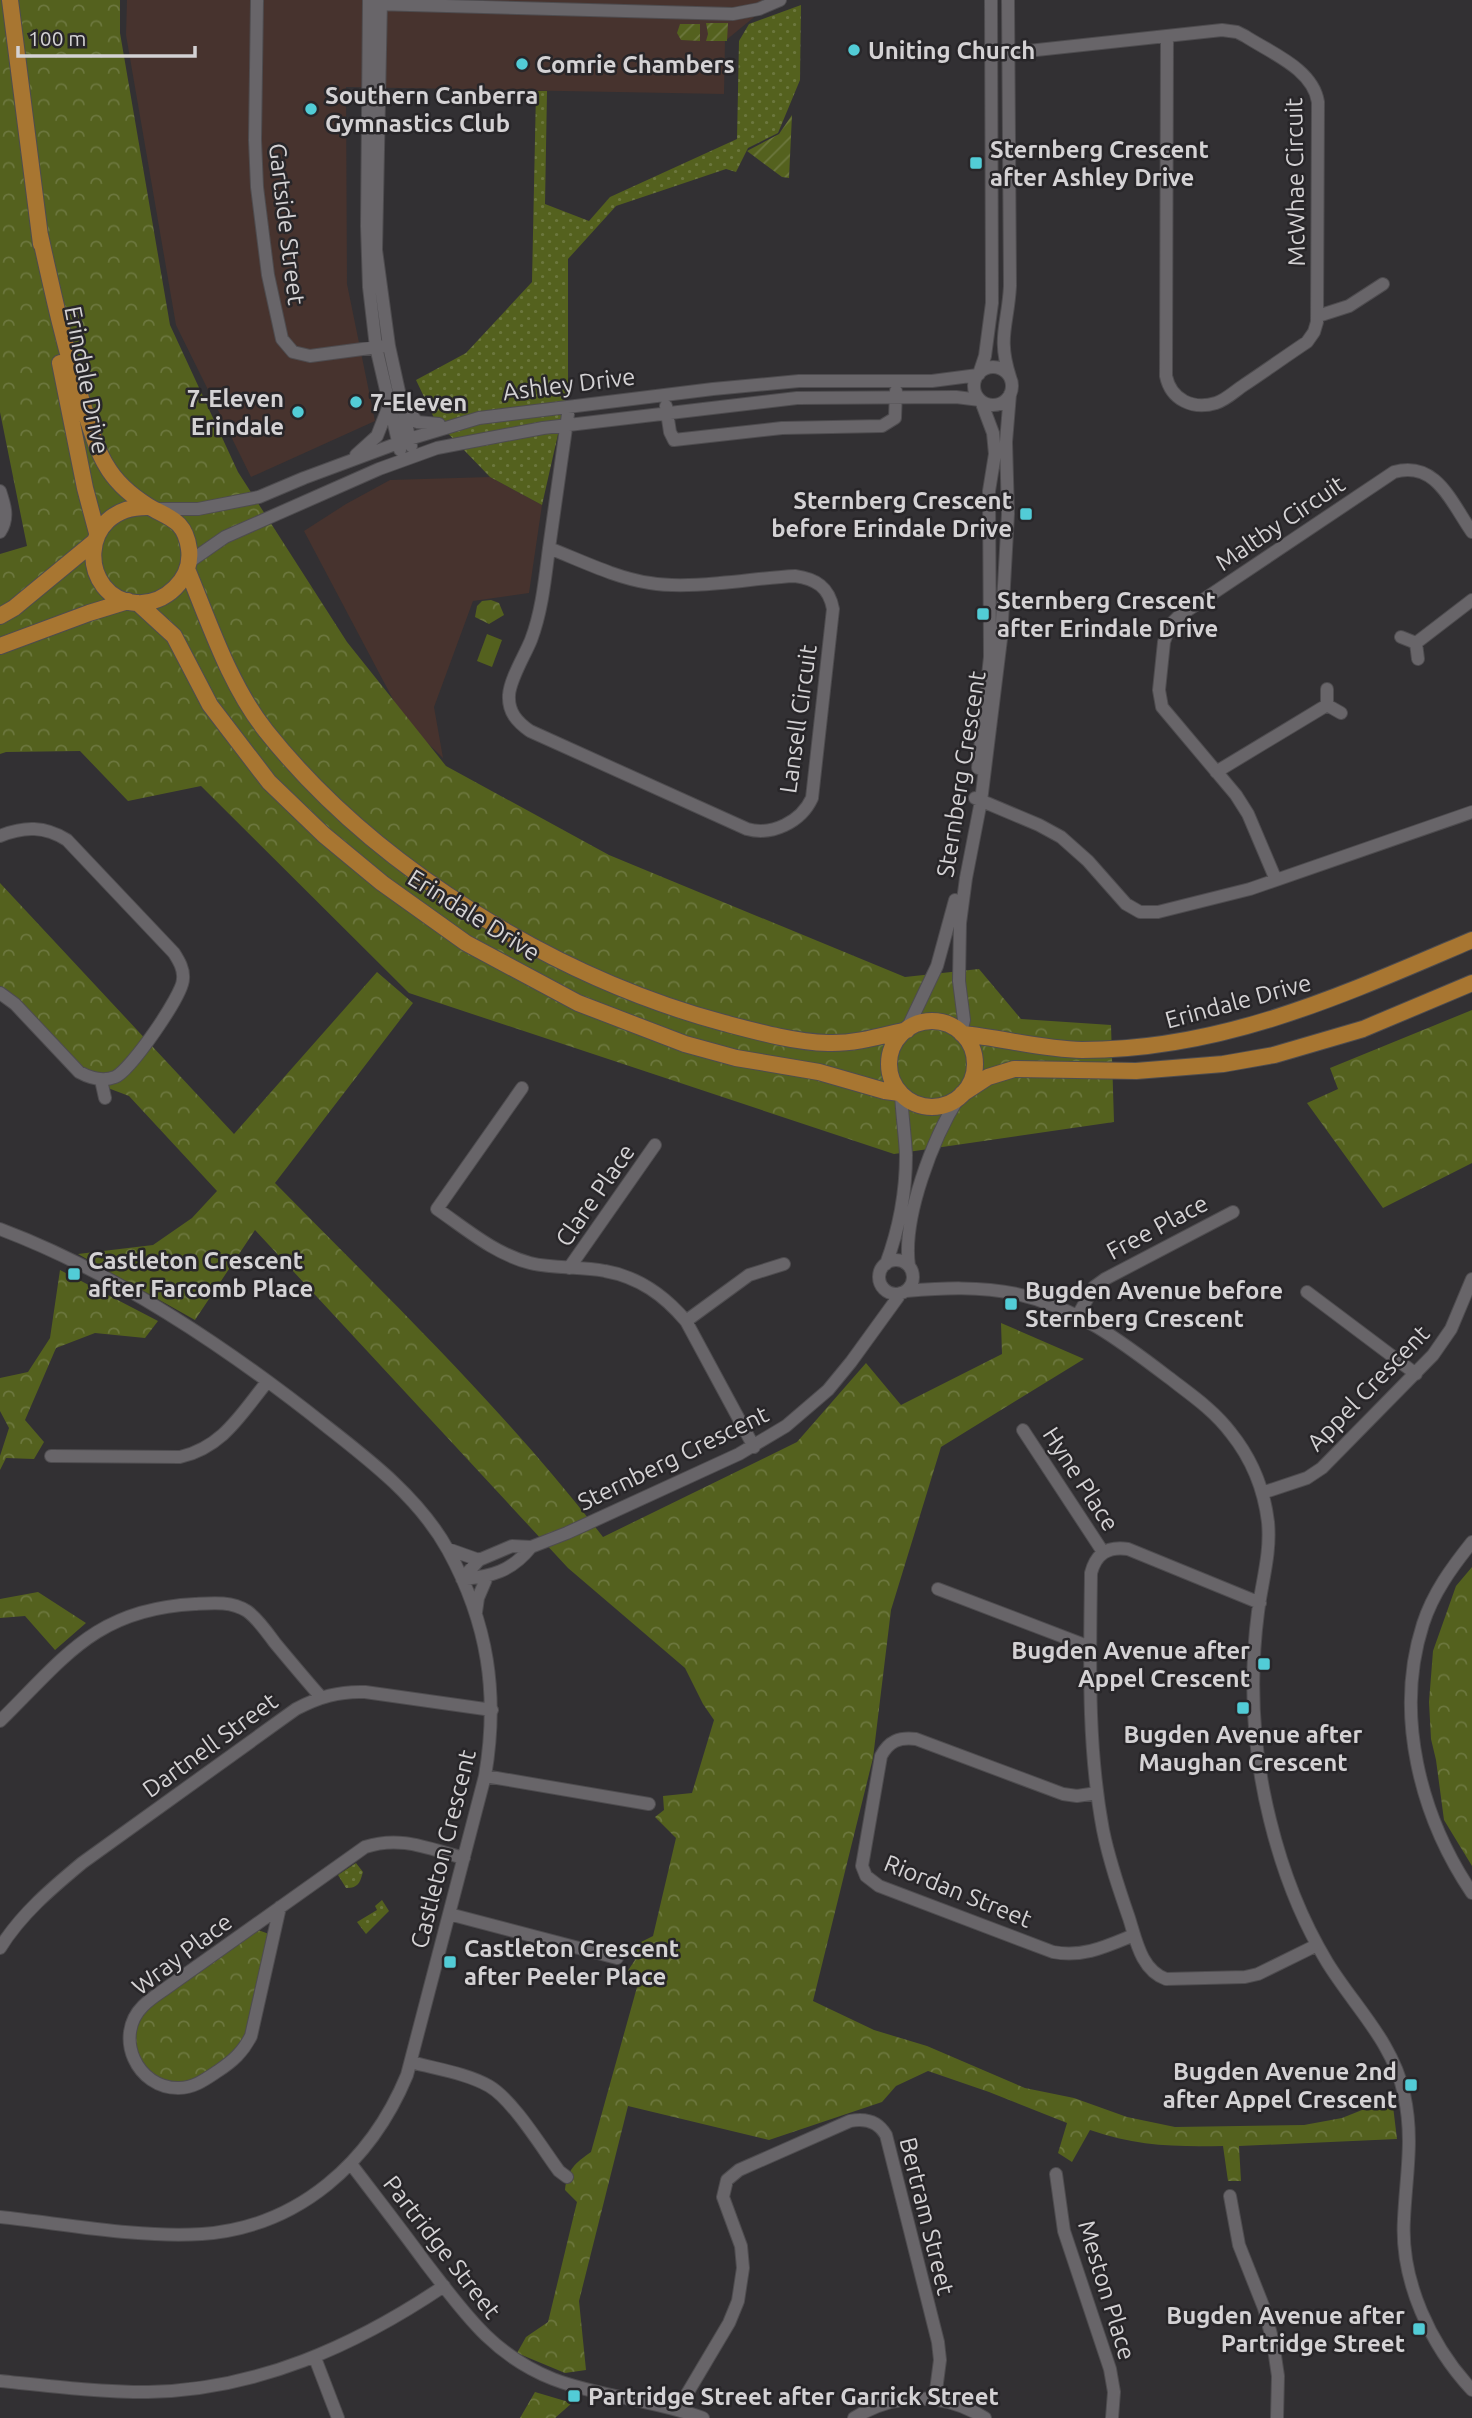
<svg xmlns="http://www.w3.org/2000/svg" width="1472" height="2418" font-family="Ubuntu,sans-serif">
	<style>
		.commercial { fill: #47332e }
		.grass { fill: url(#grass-dots) }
		.forest { fill: url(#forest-crowns) }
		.garden { fill: url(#garden-furrows) }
		.pitch { fill: #54611e }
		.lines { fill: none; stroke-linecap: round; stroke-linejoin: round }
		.minor-casing { stroke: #4e4c4f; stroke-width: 14 }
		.major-casing { stroke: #4e4c4f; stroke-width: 18 }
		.minor { stroke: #686569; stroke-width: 12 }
		.major { stroke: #a87631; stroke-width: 16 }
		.poi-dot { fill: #52ccd6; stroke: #282629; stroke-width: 2.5 }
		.labels { text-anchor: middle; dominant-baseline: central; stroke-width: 5; stroke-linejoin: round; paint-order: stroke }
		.poi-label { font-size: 24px; font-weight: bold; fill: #d4d2d4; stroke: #282629; text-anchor: start }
		.street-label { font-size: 24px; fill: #d4d2d4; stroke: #282629 }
	</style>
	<defs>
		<pattern id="grass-dots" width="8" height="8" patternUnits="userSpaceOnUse" patternTransform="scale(1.75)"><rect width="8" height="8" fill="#54611e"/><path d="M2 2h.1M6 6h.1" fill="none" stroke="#6c773e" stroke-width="1.8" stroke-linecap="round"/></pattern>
		<pattern id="forest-crowns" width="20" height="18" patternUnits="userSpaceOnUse" patternTransform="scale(1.75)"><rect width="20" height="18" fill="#54611e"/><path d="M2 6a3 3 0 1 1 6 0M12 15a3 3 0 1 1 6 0" fill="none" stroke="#6c773e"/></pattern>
		<pattern id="garden-furrows" width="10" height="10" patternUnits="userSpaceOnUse" patternTransform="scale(1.75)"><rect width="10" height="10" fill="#54611e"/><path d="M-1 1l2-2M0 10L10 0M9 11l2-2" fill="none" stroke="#6c773e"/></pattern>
	</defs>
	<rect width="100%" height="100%" fill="#323033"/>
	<path class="commercial" d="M 127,0 L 775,0 L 725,41 L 724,94 L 346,87 L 347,284 L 375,421 L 251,477 L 176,325 L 126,35 Z
		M 490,477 L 542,505 L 529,593 L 473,601 L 434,707 L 443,758 L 417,733 L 395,703 L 304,531 L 346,504 L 390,480 Z"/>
	<path class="grass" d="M 801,5 L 800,80 L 778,133 L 748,148 L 736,172 L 726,169 L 616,206 L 568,259 L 568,390 L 542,505 L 490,477 L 435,420 L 416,380 L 466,353 L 532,282 L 536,91 L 547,91 L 545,204 L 589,221 L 610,197 L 737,139 L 739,41 L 749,24 Z
		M 356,1863 L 363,1872 C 360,1882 359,1888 346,1888 L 338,1875 Z
		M 382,1900 L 389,1911 L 366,1934 L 357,1922 L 377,1910 L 375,1906 Z"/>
	<path class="forest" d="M 0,0 L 120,0 L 120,33 L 170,325 L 238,472 L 347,642 L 446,766 L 609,855 L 905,977 L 979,969 L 1021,1019 L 1111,1025 L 1114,1122 L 894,1154 L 409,993 L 201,786 L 128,801 L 80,751 L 6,752 L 0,754 L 0,554 L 27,546 L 0,412 Z
		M 491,600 L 499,603 L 504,615 L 489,624 L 475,617 L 477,606 L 482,601 Z
		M 0,883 L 234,1134 L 377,972 L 413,1003 L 275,1183 C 387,1297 505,1410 603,1537 L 797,1442 L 866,1363 L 901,1405 L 1002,1354 L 1001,1323 L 1084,1359 L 941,1447 L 891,1610 L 873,1758 L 813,2001 L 874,2030 L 927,2046 L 1025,2088 L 1074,2098 L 1127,2117 L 1175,2127 L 1304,2125 L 1342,2118 L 1392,2098 L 1397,2139 L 1239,2146 L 1241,2181 L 1228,2181 L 1223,2146 C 1175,2147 1136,2146 1090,2130 L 1072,2162 L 1058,2153 L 1067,2123 L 989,2092 L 928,2071 L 896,2086 L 882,2102 L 769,2140 L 628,2106 L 579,2301 L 586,2370 L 565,2373 L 517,2353 L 526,2337 L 548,2322 L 577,2202 L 565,2190 C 567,2170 575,2163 591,2152 L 639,1980 L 627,1972 L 635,1960 L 631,1947 L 653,1936 L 676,1838 L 655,1817 L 664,1810 L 663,1796 L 692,1793 L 714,1720 L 703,1704 L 685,1668 L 568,1568 L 255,1230 L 195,1320 L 78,1254 L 153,1245 L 192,1218 L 217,1191 L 129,1096 L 100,1085 L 0,987 Z
		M 1472,1010 L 1472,1163 L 1383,1208 L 1307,1103 L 1338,1089 L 1330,1068 Z
		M 60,1270 L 158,1321 L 145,1338 L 95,1333 L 56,1348 L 25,1420 L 44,1442 L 34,1459 L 6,1458 L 0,1470 L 0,1456 L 9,1428 L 0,1411 L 0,1378 L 28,1372 L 50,1338 Z
		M 1472,1567 L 1472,1866 L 1444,1820 L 1436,1760 L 1431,1739 L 1429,1702 L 1433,1651 L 1456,1586 Z
		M 38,1592 L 86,1623 L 55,1650 L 25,1616 L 0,1618 L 0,1599 Z
		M 258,1930 L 269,1934 L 272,1944 L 241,2047 L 195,2081 L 171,2083 L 152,2075 L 137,2055 L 135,2037 L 140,2018 L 152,2004 Z
		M 535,2392 L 572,2403 L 555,2418 L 520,2418 Z"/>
	<path class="garden" d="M 706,23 L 728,23 L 727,41 L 706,41 L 708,34 Z
		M 680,24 L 700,24 L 700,41 L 681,40 L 677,33 Z
		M 792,115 L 789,178 L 782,177 L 747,151 L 779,134 Z"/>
	<path class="pitch" d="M 487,634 L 502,640 L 492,667 L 477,661 Z"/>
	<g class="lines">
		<defs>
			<path id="minor" d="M 257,0 L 255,140 L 257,187 L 268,275 L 282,339 L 293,352 L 310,356 L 385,346
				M 369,0 L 367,226 L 369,287 L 376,347 L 400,450
				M 381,0 L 376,250 L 389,346 L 411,446
				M 1008,0 L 1010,286 C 1008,325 997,337 1010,377
				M 374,4 L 733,14 L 759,9 L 780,0
				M 990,55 L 1222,30 L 1237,32 L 1245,36 C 1271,53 1313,69 1318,102 L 1317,322 L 1314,332 L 1307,342 C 1286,356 1265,371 1244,385 C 1235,391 1226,400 1216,403 C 1193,410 1171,400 1166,376 L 1167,36
				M 1318,316 L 1349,306 L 1383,284
				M974 386a19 19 0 1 1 38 0a19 19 0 1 1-38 0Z
				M 979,374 L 985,356 L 992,303 L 991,0
				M 666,406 L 670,432 L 674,440 L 782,428 L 882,426 L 895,418 L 896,391
				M 406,407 L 417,422 L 439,424
				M 356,455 L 377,436 L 388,408
				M 0,491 C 5,506 9,518 0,532
				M 158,509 L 198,509 L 259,497 L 304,478 L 409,439 L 479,418 L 713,389 L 799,381 L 932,381 L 978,375
				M 549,548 C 545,579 542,611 531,640 C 525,655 510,679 509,695 C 508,712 517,722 530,731 L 747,829 C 772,836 801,822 812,798 L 833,609 C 829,587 816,579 795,576 C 751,578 692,590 650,583 C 616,578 582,561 549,548 L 569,407
				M 189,562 L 225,537 L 379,469 L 437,448 L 543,428 L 797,398 L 956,397 L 980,400
				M 1401,637 L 1416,643
				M 1418,659 L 1416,643 L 1472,600
				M 1327,705 L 1341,713
				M 978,768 L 990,657 L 989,491 L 995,454 L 993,433 L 981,401
				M 1216,772 L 1327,705 L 1327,689
				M 975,798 L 1039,825 L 1061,837 L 1088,861 L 1126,904 L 1140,912 L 1158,912 L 1250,889 L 1472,812
				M 0,836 C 24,826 45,826 67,840 L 174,953 C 179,961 184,969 183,979 C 183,995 130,1071 115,1077 C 102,1082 90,1078 79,1072 L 15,1004 L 0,993
				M 1276,880 L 1248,814 L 1236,795 L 1162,707 L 1159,690 L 1164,642 L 1170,625 L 1179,616 L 1394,472 C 1436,460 1451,502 1472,532
				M 907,1029 L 937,966 L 955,900
				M 961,1033 L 964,1020 L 959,981 L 960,923 L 966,878 L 981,801 L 1001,639 L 1008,514 L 1006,442 L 1010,394
				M 101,1080 L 105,1098
				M 522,1088 L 437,1209 C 466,1229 495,1254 530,1263 C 554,1269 581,1266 605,1271 C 639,1277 664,1295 686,1321 L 754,1447
				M 0,1229 C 117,1273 229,1349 326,1426 C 371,1461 420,1499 448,1550 C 488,1623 499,1694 485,1776 L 407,2075 C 371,2162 299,2227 202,2234 C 138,2238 65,2224 0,2217
				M879 1277a17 17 0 1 1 34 0a17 17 0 1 1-34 0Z
				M 886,1264 C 899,1229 906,1193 906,1155 C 905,1135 902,1114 901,1094
				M 909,1266 C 902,1218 933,1138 959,1097
				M 569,1268 L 655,1145
				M 906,1291 C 942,1288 980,1286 1017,1294 C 1076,1307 1121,1341 1168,1377 C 1190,1394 1214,1410 1231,1433 C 1251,1458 1264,1489 1268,1522 C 1271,1553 1262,1581 1258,1612 C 1249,1681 1253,1752 1270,1820 C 1282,1869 1301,1919 1327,1962 C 1354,2006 1393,2042 1404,2094 C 1414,2139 1406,2175 1404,2219 C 1400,2281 1431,2346 1472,2390
				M 1307,1292 L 1416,1374
				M 1078,1315 L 1094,1287 L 1105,1279 L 1233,1212
				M 686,1321 L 749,1275 L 784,1264
				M 1023,1430 L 1103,1552
				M 51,1456 L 180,1457 C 223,1447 241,1414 267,1382
				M 1262,1493 L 1307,1478 L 1322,1468 L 1433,1355 L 1451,1329 L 1472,1279
				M 1472,1542 C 1452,1567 1433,1593 1423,1624 C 1394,1714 1420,1816 1472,1893
				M 448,1549 L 479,1560
				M 462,1579 L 479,1560 L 512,1546 L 531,1547 L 567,1533 L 739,1454 L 786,1426 L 828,1390 L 851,1362 L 901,1293
				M 462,1579 C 491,1577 512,1571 531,1547
				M 938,1589 L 1090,1647
				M 1260,1603 L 1128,1549 C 1108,1546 1096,1554 1091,1573 C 1090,1659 1087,1745 1103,1830 C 1109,1860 1119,1889 1129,1918 C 1136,1940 1141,1970 1166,1979 L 1245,1977 L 1258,1974 L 1317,1945
				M 476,1612 L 478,1598 L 487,1577
				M 0,1721 C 65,1657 96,1609 195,1604 C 212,1603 231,1601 247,1611 C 258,1619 267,1632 275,1643 C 290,1661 305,1679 320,1696
				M 485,1776 L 649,1804
				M 1097,1793 L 1077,1796 L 1063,1794 L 916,1739 C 899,1737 889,1741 881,1756 L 862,1866 L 866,1876 L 879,1886 L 1053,1952 C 1083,1958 1107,1946 1134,1935
				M 280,1907 L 251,2036 C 243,2052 233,2061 218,2071 C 206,2079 194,2088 179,2088 C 137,2089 113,2036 143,2006 C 150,1999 158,1994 165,1989 L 365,1847 C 401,1835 429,1849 464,1858
				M 449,1914 L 617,1958
				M 0,1948 C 21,1914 52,1888 82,1863 L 296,1709 C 319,1697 339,1691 365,1692 L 492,1710
				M 411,2062 C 436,2069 466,2073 489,2086 C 513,2100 542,2148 559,2171 L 567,2177
				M 351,2164 C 376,2197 401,2229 425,2262 C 463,2311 492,2355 553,2379 C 600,2397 654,2400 703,2418
				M 1056,2174 L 1064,2231 L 1110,2369 L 1114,2392 L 1112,2418
				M 1230,2196 L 1239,2245 L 1264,2308 L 1273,2342 L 1278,2376 L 1277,2418
				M 315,2358 L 338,2418
				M 0,2381 C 49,2386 99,2392 148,2392 C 257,2390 355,2346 444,2286
				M 678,2409 L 729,2323 L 738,2301 L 743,2268 L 741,2246 L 723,2197 L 727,2180 L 739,2170 L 850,2121 C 865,2118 878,2121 886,2135 L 938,2342 L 940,2360 L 935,2398
				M 854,2418 C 896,2392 943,2392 985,2418"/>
			<path id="major" d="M 10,0 L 41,244
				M 40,235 C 53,294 66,353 85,411 C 91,429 96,449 106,465 C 115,481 132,496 148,506 C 168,518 185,519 189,549 C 193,579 165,605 136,603 C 79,599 75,505 149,507
				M 60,363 L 85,488 L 97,533
				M 187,569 C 210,624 229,684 266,731 C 375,868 556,978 724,1023 C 758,1032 794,1042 828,1043 C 855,1044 881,1036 907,1030
				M 138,603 L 174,636 L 210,705 L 269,782 L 324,835 L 382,883 L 466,943 L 578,1003 L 685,1044 L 736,1058 L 819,1072 L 885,1091 L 900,1093
				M 0,616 L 14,608 L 94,542
				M 0,646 L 89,613 L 128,601
				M889 1064a43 43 0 1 1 86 0a43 43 0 1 1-86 0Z
				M 962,1034 C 1003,1038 1040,1049 1082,1050 C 1224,1050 1345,994 1472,940
				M 962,1094 L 988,1077 L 1014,1069 L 1136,1071 L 1223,1064 L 1274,1055 L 1363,1029 L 1472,983"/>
		</defs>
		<use href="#minor" class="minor-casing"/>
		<use href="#major" class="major-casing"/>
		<use href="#minor" class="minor"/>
		<use href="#major" class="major"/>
	</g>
	<g class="poi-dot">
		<circle cx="854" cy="50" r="7"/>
		<circle cx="522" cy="64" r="7"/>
		<circle cx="311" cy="109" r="7"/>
		<rect x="969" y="156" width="14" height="14" rx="3.5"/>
		<circle cx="356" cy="402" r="7"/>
		<circle cx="298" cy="412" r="7"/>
		<rect x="1019" y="507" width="14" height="14" rx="3.5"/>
		<rect x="976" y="607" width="14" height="14" rx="3.5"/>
		<rect x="67" y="1267" width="14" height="14" rx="3.5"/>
		<rect x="1004" y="1297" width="14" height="14" rx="3.5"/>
		<rect x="1257" y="1657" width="14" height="14" rx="3.5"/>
		<rect x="1236" y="1701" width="14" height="14" rx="3.5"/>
		<rect x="443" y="1955" width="14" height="14" rx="3.5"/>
		<rect x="1404" y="2078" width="14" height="14" rx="3.5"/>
		<rect x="1412" y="2322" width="14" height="14" rx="3.5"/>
		<rect x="567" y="2389" width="14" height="14" rx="3.5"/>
	</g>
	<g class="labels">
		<g class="poi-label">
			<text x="868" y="50">Uniting Church</text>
			<text x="536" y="64">Comrie Chambers</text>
			<text x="325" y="95">Southern Canberra<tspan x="325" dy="28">Gymnastics Club</tspan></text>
			<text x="990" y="149">Sternberg Crescent<tspan x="990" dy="28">after Ashley Drive</tspan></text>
			<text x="284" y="398" text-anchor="end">7-Eleven<tspan x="284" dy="28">Erindale</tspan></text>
			<text x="370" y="402">7-Eleven</text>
			<text x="1012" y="500" text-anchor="end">Sternberg Crescent<tspan x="1012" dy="28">before Erindale Drive</tspan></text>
			<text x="997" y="600">Sternberg Crescent<tspan x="997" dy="28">after Erindale Drive</tspan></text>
			<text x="88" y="1260">Castleton Crescent<tspan x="88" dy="28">after Farcomb Place</tspan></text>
			<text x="1025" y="1290">Bugden Avenue before<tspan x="1025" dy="28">Sternberg Crescent</tspan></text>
			<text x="1250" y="1650" text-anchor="end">Bugden Avenue after<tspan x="1250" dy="28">Appel Crescent</tspan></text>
			<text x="1243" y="1734" text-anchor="middle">Bugden Avenue after<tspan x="1243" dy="28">Maughan Crescent</tspan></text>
			<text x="464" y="1948">Castleton Crescent<tspan x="464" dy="28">after Peeler Place</tspan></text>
			<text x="1397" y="2071" text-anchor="end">Bugden Avenue 2nd<tspan x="1397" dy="28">after Appel Crescent</tspan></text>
			<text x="1405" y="2315" text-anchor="end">Bugden Avenue after<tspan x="1405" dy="28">Partridge Street</tspan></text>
			<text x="588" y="2396">Partridge Street after Garrick Street</text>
		</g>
		<g class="street-label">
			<text transform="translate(1295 182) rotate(-91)">McWhae Circuit</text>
			<text transform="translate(287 224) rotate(83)">Gartside Street</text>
			<text transform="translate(87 380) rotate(79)">Erindale Drive</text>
			<text transform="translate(569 384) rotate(-7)">Ashley Drive</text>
			<text transform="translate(1280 523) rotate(-34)">Maltby Circuit</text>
			<text transform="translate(798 719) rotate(-82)">Lansell Circuit</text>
			<text transform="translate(961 774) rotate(-81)">Sternberg Crescent</text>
			<text transform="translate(474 915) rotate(32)">Erindale Drive</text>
			<text transform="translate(1238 1001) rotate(-15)">Erindale Drive</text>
			<text transform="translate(595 1195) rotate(-55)">Clare Place</text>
			<text transform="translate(1157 1227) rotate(-28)">Free Place</text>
			<text transform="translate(1368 1388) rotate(-46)">Appel Crescent</text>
			<text transform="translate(673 1458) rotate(-26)">Sternberg Crescent</text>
			<text transform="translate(1081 1479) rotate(57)">Hyne Place</text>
			<text transform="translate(210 1745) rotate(-36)">Dartnell Street</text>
			<text transform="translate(443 1849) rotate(-76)">Castleton Crescent</text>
			<text transform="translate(958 1891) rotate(22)">Riordan Street</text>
			<text transform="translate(182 1954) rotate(-37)">Wray Place</text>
			<text transform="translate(927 2216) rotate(76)">Bertram Street</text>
			<text transform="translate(442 2247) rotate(52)">Partridge Street</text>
			<text transform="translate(1107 2290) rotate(73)">Meston Place</text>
		</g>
	</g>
	<path d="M18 46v10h177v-10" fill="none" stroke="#d4d2d4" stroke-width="3.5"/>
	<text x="28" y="46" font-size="21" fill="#d4d2d4" stroke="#282629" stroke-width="5" paint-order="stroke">100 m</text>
</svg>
